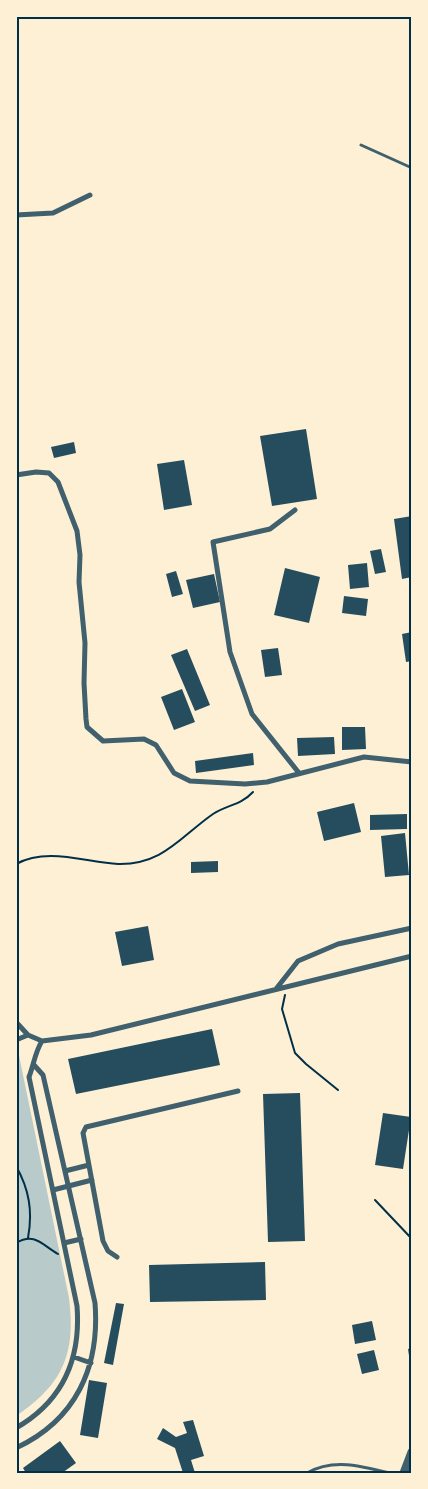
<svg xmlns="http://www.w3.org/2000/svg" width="428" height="1489" font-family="'Zilla Slab',serif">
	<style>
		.green { fill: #b9caca }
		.building { fill: #264d5e }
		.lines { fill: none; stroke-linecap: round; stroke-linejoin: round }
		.path { stroke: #003049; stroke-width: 2 }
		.service { stroke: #3f606c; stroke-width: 3 }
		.minor { stroke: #3f606c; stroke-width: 5 }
		.tertiary { stroke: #3f606c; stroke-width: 9 }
		.neatline { fill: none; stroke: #003049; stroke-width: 2 }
	</style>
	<rect width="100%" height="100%" fill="#fdf0d5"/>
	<path class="green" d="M 16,1041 L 69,1298 C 76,1354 63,1384 16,1416 Z"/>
	<path class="building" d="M 306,429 L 317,499 L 272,506 L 260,436 Z
		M 74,442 L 76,453 L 54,458 L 51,447 Z
		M 184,460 L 192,505 L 164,510 L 157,464 Z
		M 412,516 L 412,577 L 402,579 L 394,519 Z
		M 381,549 L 386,572 L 375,574 L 370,551 Z
		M 367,563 L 369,587 L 350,589 L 348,565 Z
		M 285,568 L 320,577 L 309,623 L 274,615 Z
		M 176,571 L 183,594 L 172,597 L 166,574 Z
		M 214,574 L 220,602 L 193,608 L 186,580 Z
		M 344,596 L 368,599 L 366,616 L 342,613 Z
		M 412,632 L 412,661 L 406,662 L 402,634 Z
		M 278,648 L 282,675 L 265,677 L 261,650 Z
		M 187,649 L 210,705 L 195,711 L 171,655 Z
		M 182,689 L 195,722 L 174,730 L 161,697 Z
		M 342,727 L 365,727 L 366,749 L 342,750 Z
		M 334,737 L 335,754 L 298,756 L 297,738 Z
		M 253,753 L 254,765 L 196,773 L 195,761 Z
		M 354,803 L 361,832 L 324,841 L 317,812 Z
		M 407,814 L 407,829 L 370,830 L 370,815 Z
		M 405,833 L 409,875 L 385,877 L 381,836 Z
		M 218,861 L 218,872 L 191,873 L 191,862 Z
		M 148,926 L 154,960 L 122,966 L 115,932 Z
		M 212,1029 L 220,1065 L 76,1094 L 68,1059 Z
		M 300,1093 L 305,1241 L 268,1242 L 263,1094 Z
		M 383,1113 L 411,1117 L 403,1169 L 375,1165 Z
		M 265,1262 L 266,1300 L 150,1302 L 149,1265 Z
		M 116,1303 L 124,1304 L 113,1365 L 104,1363 Z
		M 372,1321 L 376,1340 L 355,1344 L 352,1325 Z
		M 412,1348 L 412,1369 L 411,1369 L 408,1349 Z
		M 374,1350 L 379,1370 L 362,1374 L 357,1354 Z
		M 89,1380 L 107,1383 L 98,1438 L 80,1435 Z
		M 193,1420 L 204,1456 L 191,1460 L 195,1473 L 183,1473 L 175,1448 L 157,1439 L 163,1428 L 176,1437 L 187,1433 L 183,1422 Z
		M 60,1441 L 76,1463 L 62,1473 L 26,1473 L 23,1468 Z"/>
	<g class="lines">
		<path class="path" d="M 16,864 C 47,847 85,862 118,864 C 163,865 180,837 213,814 C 227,805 241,805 253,792
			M 285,995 L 282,1009 L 295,1053 L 306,1064 L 338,1090
			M 16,1166 C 29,1189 33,1211 28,1238
			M 375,1200 L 412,1239
			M 16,1243 C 35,1232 42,1245 58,1254"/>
		<path class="service" d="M 361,145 L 412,168
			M 307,1473 C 333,1458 362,1466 389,1473"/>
		<path class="minor" d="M 16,215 L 53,213 L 90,195
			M 16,475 L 36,472 L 49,473 L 58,482 L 77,531 L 80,555 L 79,582 L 85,643 L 84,683 L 86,719 L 87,727 L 103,741 L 144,739 L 156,745 L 174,773 L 190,781 L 245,784 L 267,782 L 364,757 L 412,762
			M 295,510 L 270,529 L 213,542 L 230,652 L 252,714 L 299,773
			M 276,989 L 298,961 L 338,944 L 412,928
			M 16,1022 L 28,1035 L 42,1041
			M 16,1040 L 28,1035
			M 65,1171 L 89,1165
			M 53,1190 L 92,1180
			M 64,1243 L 81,1239
			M 117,1257 L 108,1251 L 103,1241 L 83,1133 L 86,1127 L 238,1091
			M 74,1357 L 91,1363
			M 16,1428 C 63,1401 81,1358 77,1306 L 29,1077 C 34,1064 35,1052 42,1041 L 91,1035 L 412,956
			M 16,1448 C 76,1420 100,1367 95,1303 L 43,1075 L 34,1065"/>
		<path class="tertiary" d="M 404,1473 L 412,1452"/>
	</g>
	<rect width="428" height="1489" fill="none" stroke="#fdf0d5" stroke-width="35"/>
	<rect x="18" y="18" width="392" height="1454" class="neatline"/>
</svg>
